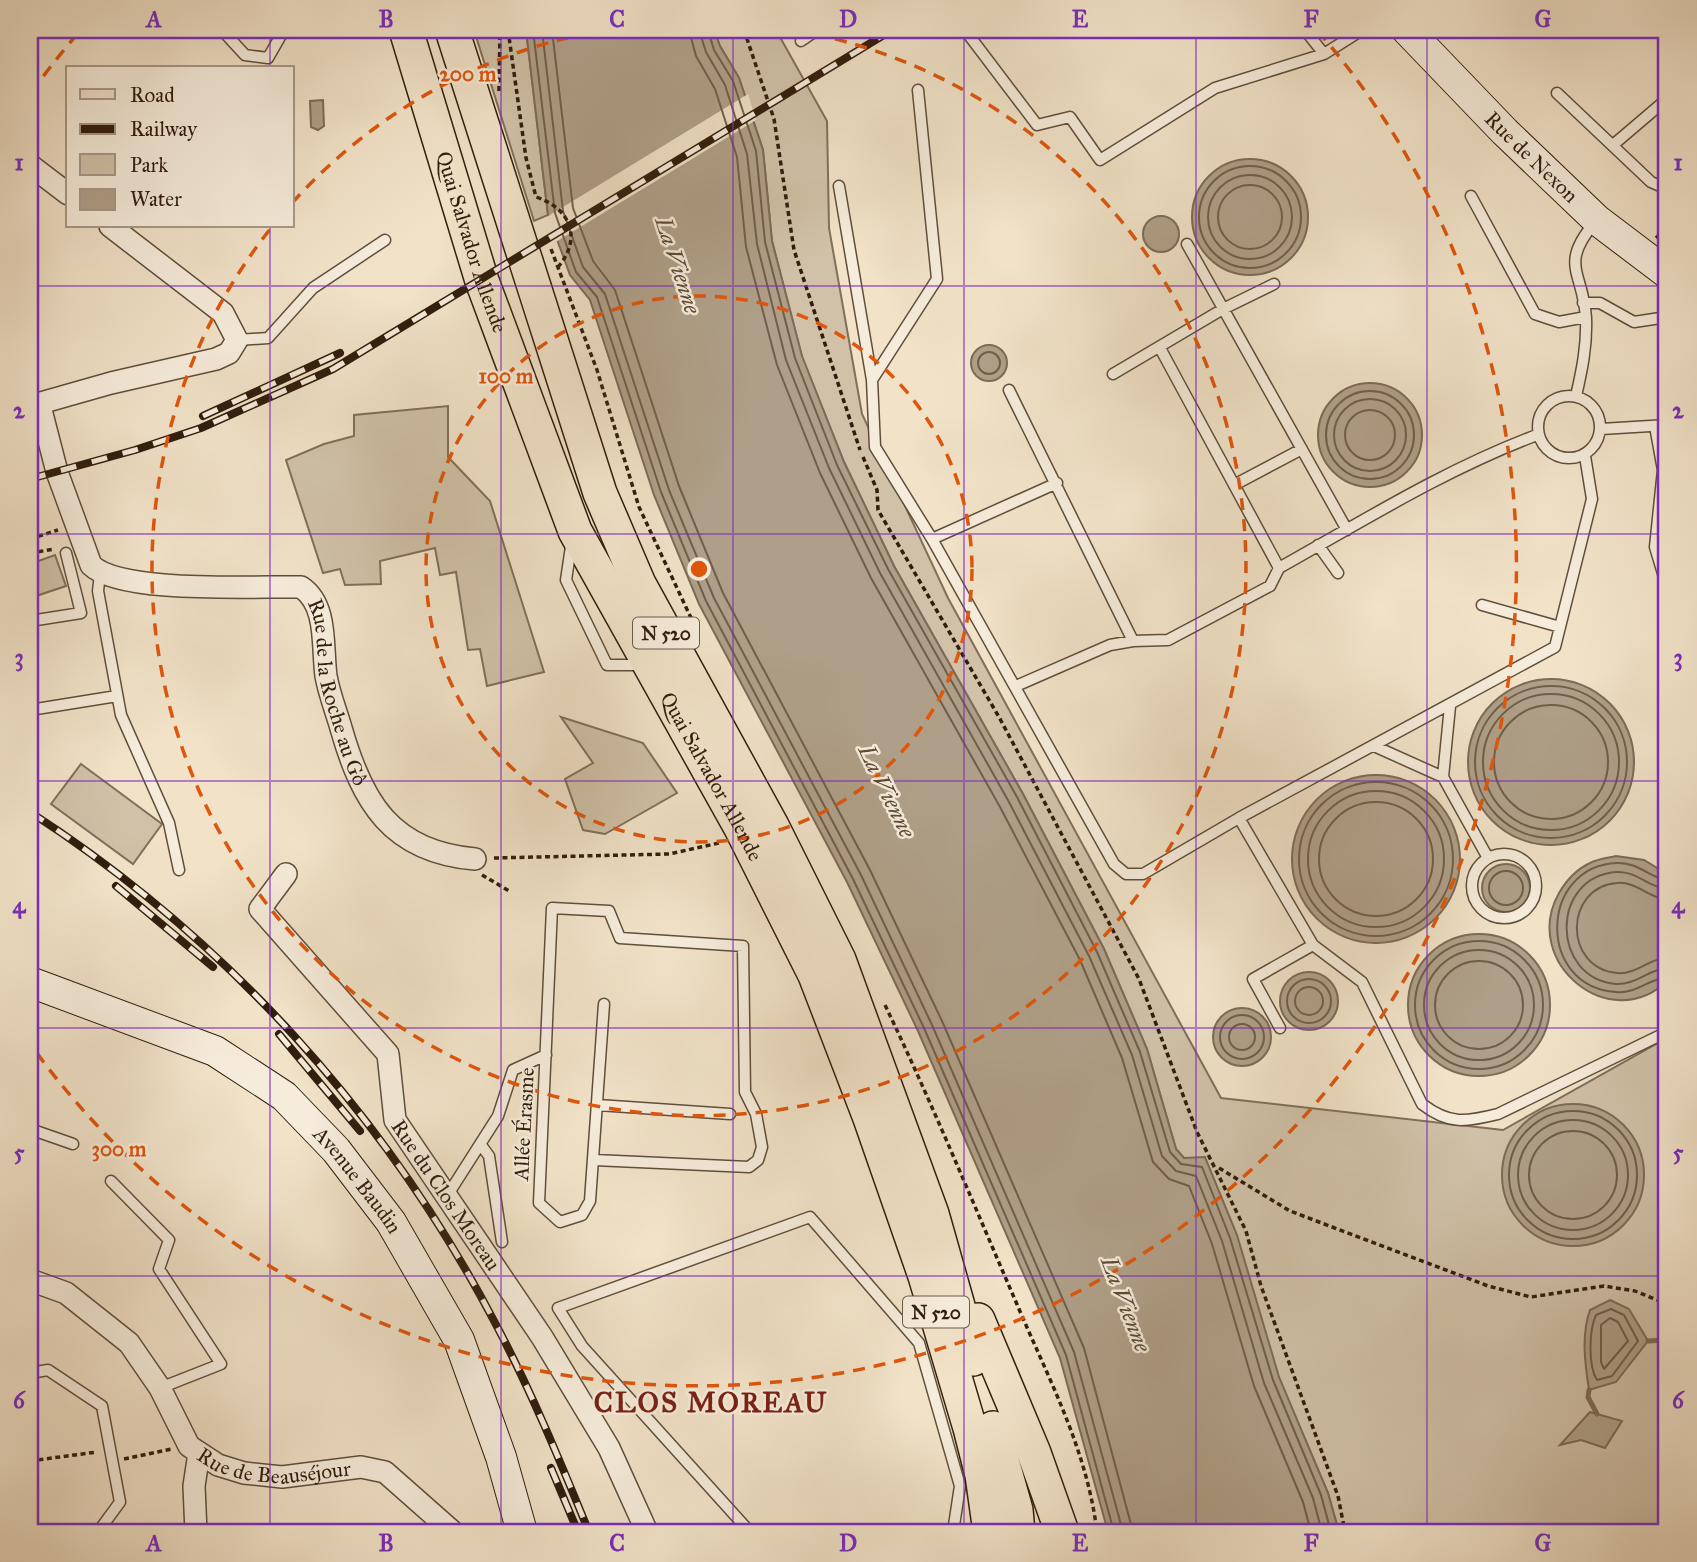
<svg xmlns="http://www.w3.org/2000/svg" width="1697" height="1562" font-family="'IM FELL Great Primer',serif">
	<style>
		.green { fill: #d0c1a8; stroke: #806f5a; stroke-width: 2 }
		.water { fill: #af9f88; stroke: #7c6b57; stroke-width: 2 }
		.pier { fill: #f1e2c8 }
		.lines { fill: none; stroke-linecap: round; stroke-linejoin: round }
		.shore { stroke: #705e4a; stroke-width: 2 }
		.stream { stroke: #7c6b57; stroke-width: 5 }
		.lane-casing { stroke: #604e3c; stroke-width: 13 }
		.street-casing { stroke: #604e3c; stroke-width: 24 }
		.secondary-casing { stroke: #301d0d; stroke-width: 32 }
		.primary-casing { stroke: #301d0d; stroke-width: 36 }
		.path { stroke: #301d0d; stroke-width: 3.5; stroke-dasharray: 5 3.5; stroke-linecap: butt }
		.lane { stroke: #f6ecdb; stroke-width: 10 }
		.street { stroke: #f6ecdb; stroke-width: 21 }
		.secondary { stroke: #f6ecdb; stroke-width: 30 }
		.primary { stroke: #f1e2c8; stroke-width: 33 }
		.rail-casing { stroke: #301d0d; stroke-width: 8 }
		.rail { stroke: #f6ecdb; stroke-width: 5; stroke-dasharray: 16; stroke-linecap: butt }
		.grid { fill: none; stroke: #7b2cbf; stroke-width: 2; stroke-opacity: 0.55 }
		.ring { fill: none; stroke: #df560c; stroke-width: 3.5; stroke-dasharray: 12 9 }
		.labels { text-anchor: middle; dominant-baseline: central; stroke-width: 5; stroke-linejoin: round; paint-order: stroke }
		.shield { fill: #f6ecdb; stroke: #6b5b4b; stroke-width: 2 }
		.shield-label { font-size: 19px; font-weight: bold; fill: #301d0d }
		.street-label { font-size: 21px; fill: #301d0d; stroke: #f6ecdb }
		.water-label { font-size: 23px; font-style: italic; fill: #5c4a38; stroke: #f6ecdb }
		.district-label { font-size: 28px; font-weight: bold; letter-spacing: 2px; fill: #7a1f14; stroke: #f6ecdb }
		.centre { fill: #df560c; stroke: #f6ecdb; stroke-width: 3.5 }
		.ring-label { font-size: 21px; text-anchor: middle; font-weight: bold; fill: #df560c; stroke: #f6ecdb; stroke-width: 5; stroke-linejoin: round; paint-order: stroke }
		.neatline { fill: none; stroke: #7b2cbf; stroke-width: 2.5 }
		.grid-label { font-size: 23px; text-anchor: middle; font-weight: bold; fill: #7b2cbf }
	</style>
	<rect width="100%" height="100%" fill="#f1e2c8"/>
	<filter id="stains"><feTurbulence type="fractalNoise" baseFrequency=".00286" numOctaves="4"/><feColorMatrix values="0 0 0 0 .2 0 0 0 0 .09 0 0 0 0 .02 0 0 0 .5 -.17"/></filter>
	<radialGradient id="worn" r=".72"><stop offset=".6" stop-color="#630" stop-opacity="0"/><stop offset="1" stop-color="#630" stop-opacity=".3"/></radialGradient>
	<path class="green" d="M 474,30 L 526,30 L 548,215 L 534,221 Z
		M 714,30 L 776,30 L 827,121 L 829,228 L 862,414 L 948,598 L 1221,1098 L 1503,1130 L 1667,1038 L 1667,1532 L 1339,1532 L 1328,1493 L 1184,1158 L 1176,1149 L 1147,1049 L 1104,949 L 1023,794 L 894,566 L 844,462 L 802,357 L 772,241 L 763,150 L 739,78 L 720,46 Z
		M 448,406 L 448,457 L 490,501 L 544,672 L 487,686 L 480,649 L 468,650 L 456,572 L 440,575 L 435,548 L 380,561 L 381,584 L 345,585 L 340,569 L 323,573 L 286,460 L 324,444 L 354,436 L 354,415 Z
		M 55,555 L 66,586 L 30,598 L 30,564 Z
		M 561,717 L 643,743 L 677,793 L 605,834 L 583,830 L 565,779 L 593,763 Z
		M 81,764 L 162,824 L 133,864 L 51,804 Z"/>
	<path class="water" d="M 526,30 L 714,30 L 720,46 L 739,78 L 763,150 L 772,241 L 802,356 L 844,462 L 894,566 L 1023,794 L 1104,949 L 1147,1049 L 1176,1149 L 1184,1158 L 1205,1157 L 1237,1235 L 1279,1377 L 1328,1493 L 1339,1532 L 1108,1532 L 1060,1358 L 918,1031 L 847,882 L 699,604 L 654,495 L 590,300 L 570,275 L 548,215 Z
		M 323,100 L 324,126 L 318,130 L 311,127 L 310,101 Z
		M1192 217a58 58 0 1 1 116 0a58 58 0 1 1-116 0Z
		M1143 234a18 18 0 1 1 36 0a18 18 0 1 1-36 0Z
		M971 363a18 18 0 1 1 36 0a18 18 0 1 1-36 0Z
		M1318 435a52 52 0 1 1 104 0a52 52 0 1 1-104 0Z
		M1468 762a83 83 0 1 1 166 0a83 83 0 1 1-166 0Z
		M1292 859a84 84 0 1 1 168 0a84 84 0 1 1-168 0Z
		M 1616,856 L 1644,860 L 1667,874 L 1667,981 C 1610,1036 1520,962 1559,893 C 1566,881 1577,869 1590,863 C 1598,859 1608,858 1616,856 Z
		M1482 888a24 24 0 1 1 48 0a24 24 0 1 1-48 0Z
		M1408 1005a71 71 0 1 1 142 0a71 71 0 1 1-142 0Z
		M1280 1001a29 29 0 1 1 58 0a29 29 0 1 1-58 0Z
		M1213 1037a29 29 0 1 1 58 0a29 29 0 1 1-58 0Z
		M1502 1175a71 71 0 1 1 142 0a71 71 0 1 1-142 0Z
		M 1610,1300 L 1629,1309 L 1648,1341 L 1616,1382 L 1589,1390 C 1585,1364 1581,1335 1590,1310 Z
		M 1590,1412 L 1622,1421 L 1605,1448 L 1581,1440 L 1560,1445 Z"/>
	<path class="pier" d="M 748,94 L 756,120 L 554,243 L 545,218 Z"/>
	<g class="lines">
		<path class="shore" d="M 533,30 L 555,213 L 576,272 L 597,297 L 661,492 L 706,601 L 853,879 L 924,1028 L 1066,1355 L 1114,1532
			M 542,30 L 563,211 L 583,267 L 605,294 L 669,490 L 714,598 L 861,875 L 932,1025 L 1074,1352 L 1123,1532
			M 552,30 L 573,208 L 593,261 L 615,290 L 679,486 L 723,593 L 870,870 L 942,1021 L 1084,1348 L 1133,1532
			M 689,30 L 696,56 L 715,89 L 737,157 L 746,247 L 777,365 L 820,473 L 871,578 L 1000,807 L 1080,960 L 1122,1058 L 1153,1162 L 1169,1179 L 1189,1186 L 1212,1244 L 1254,1386 L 1303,1502 L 1311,1532
			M 699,30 L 706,52 L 725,85 L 747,154 L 757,244 L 786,360 L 829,468 L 880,573 L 1009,802 L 1089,956 L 1132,1055 L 1162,1156 L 1176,1171 L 1196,1176 L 1222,1241 L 1264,1383 L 1313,1498 L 1322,1532
			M 708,30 L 714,50 L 733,81 L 756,151 L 765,242 L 795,358 L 837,465 L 888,569 L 1017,797 L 1097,952 L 1140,1052 L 1170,1152 L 1181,1164 L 1202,1167 L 1230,1238 L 1273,1380 L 1321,1495 L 1331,1532
			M1199 217a51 51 0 1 1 102 0a51 51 0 1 1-102 0Z
			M1208 217a42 42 0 1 1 84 0a42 42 0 1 1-84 0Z
			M1218 217a32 32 0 1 1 64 0a32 32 0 1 1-64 0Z
			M978 363a11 11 0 1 1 22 0a11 11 0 1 1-22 0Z
			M1326 435a44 44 0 1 1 88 0a44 44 0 1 1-88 0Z
			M1334 435a36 36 0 1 1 72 0a36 36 0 1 1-72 0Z
			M1345 435a25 25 0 1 1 50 0a25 25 0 1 1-50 0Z
			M1475 762a76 76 0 1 1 152 0a76 76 0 1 1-152 0Z
			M1483 762a68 68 0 1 1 136 0a68 68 0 1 1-136 0Z
			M1494 762a57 57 0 1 1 114 0a57 57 0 1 1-114 0Z
			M1299 859a77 77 0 1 1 154 0a77 77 0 1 1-154 0Z
			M1308 859a68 68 0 1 1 136 0a68 68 0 1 1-136 0Z
			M1319 859a57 57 0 1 1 114 0a57 57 0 1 1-114 0Z
			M1489 888a17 17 0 1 1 34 0a17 17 0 1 1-34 0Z
			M 1667,880 C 1650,878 1638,862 1617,863 C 1539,866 1536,987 1616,992 C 1636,994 1649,979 1667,977
			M 1667,889 C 1649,888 1637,871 1617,872 C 1550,876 1550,978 1616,984 C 1636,985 1649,969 1667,968
			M 1667,899 C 1649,899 1637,881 1617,883 C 1564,887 1563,968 1617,973 C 1636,975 1649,958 1667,958
			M1415 1005a64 64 0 1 1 128 0a64 64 0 1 1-128 0Z
			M1424 1005a55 55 0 1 1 110 0a55 55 0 1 1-110 0Z
			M1435 1005a44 44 0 1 1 88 0a44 44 0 1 1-88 0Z
			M1287 1001a22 22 0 1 1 44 0a22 22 0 1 1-44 0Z
			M1295 1001a14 14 0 1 1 28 0a14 14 0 1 1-28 0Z
			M1220 1037a22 22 0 1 1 44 0a22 22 0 1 1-44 0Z
			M1229 1037a13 13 0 1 1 26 0a13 13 0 1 1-26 0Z
			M1509 1175a64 64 0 1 1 128 0a64 64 0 1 1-128 0Z
			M1518 1175a55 55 0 1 1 110 0a55 55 0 1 1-110 0Z
			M1529 1175a44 44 0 1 1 88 0a44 44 0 1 1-88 0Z
			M 1611,1309 L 1624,1315 L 1638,1341 L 1612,1376 L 1597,1380 C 1588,1366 1589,1330 1596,1315 Z
			M 1610,1318 L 1618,1322 L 1628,1341 L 1604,1369 L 1601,1362 L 1601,1325 Z"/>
		<path class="stream" d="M 1648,1341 L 1667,1340
			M 1589,1390 L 1588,1397 L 1597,1414"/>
		<defs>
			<path id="lane" d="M 222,30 L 245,55 L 268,58 L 284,30
				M 965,30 L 1037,125 L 1070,117 L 1100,160 L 1215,88 L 1324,54 L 1362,30
				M 1305,30 L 1324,54
				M 801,41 L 817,30
				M 1557,93 L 1651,182 L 1667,189
				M 1613,145 L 1667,99
				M 839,186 L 872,380 L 875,447 L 932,539 L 1114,864 L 1126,874 L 1143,874 L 1239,818 L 1555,647 L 1592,499 L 1585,456
				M 1471,196 L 1535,314 L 1559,322 L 1586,317
				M 1187,244 L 1347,530
				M 1583,303 L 1600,303 L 1634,322 L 1667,317
				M 237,340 L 268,338 L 313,288 L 385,240
				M 1160,348 L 1279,568
				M 1113,374 L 1223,309 L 1274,284
				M 872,380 L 937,279 L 918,90
				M 1009,390 L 1133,641
				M1538 427a31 31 0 1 1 62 0a31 31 0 1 1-62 0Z
				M 1576,396 C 1582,370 1587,346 1586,319 C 1584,272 1558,266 1595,222
				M 1655,426 L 1663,470 L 1655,547 L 1667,587
				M 1601,429 L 1667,425
				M 1234,485 L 1302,449
				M 932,539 L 1057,483
				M 572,540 L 566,580 L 607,665 L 645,665
				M 1318,545 L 1338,573
				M 100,574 L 98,591 L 121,715 L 169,823 L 179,870
				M 1482,605 L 1560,627
				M 30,621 L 81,613 L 66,553
				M 1016,686 L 1110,645 L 1133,641 L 1168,640 L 1270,586 L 1279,568 C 1363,521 1446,469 1537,435
				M 30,710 L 117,696
				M 1374,746 L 1443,777 L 1450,706
				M 1443,777 L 1488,858
				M 1239,818 L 1313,945 L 1253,979 L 1280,1028
				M1472 886a32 32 0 1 1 64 0a32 32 0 1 1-64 0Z
				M 1313,945 L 1362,982 L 1422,1104 C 1449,1125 1466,1122 1498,1114 L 1667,1032
				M 598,1105 L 730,1114
				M 30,1129 L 73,1144
				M 481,1145 L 489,1156 L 502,1242
				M 594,1160 L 749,1167 L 758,1160 L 762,1147 L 756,1114 L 745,1092 L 743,946 L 620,938 L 609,911 L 552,908 L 539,1203 L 560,1222 L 582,1215 L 590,1201 L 604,1004
				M 111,1181 L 169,1240 L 159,1269 L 221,1364 L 160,1388
				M 447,1196 L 498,1116 L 513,1070 L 546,1055
				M 30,1373 L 48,1370 L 102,1406 L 120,1502 L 98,1532
				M 750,1532 L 582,1346 L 558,1308 L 810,1217 L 919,1343 L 960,1486 L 953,1532"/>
			<g id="street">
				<path d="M 30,165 L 68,194"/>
				<path d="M 30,406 L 111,383 L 216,359 L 229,353 L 237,340 L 223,313 L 110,226"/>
				<path id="s1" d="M 40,406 L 57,472 L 91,565 C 120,594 256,586 301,587 C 328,605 322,646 326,676 C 329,693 336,711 341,728 C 362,802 391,852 475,859"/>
				<path id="s2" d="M 286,874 L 260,909 L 388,1054 L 395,1120 L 542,1337 L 609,1448 L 647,1532"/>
				<path id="s3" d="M 30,1280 L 66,1293 L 129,1343 L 160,1388 L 189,1446 L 218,1465 L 244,1473 L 282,1477 L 361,1467 L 385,1472 L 453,1532"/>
				<path d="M 196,1532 L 194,1486 L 199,1453"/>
			</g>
			<g id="secondary">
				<path id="s4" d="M 1407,30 L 1505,132 L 1597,220 L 1667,273"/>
				<path id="s5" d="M 30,982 L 215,1051 L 284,1096 L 336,1150 L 391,1222 L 459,1340 L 501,1457 L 522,1532"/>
			</g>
			<g id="primary">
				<path id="s6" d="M 406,30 L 482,281 L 575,531 L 741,828 L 815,975 L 870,1118 L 925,1276 L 970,1428 L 982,1475 L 990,1532"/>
				<path d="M 452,30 L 600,493 L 639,584 L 772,826 L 839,960 L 932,1214 L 973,1359"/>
				<path d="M 978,1320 L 1034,1453 L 1062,1532"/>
				<path d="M 993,1428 L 1016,1510 L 1018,1532"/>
			</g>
		</defs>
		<use href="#lane" class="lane-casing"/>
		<use href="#street" class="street-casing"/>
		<use href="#secondary" class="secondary-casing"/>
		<use href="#primary" class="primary-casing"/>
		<path class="path" d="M 508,30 L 526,158 L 536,197 C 570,208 583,238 558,267
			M 744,30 L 774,119 L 794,250 L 860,450
			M 499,91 L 500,30
			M 1656,238 L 1667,227
			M 551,249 L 597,370 L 639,507 L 699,635
			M 863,457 L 877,490 L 878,510 L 999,717 L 1139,979 L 1197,1132 L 1246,1231 L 1261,1286 L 1338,1496 L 1345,1532
			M 30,539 L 58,530
			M 30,553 L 55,549
			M 494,858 L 669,854 L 719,843
			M 482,875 L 511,892
			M 885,1005 C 932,1103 973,1203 1016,1302 C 1048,1378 1087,1449 1097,1532
			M 1219,1168 L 1290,1211 L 1488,1286 L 1531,1297 L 1604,1286 L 1635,1291 L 1667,1304
			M 124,1459 L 172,1449
			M 30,1461 L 97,1452"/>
		<use href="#lane" class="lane"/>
		<use href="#street" class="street"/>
		<use href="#secondary" class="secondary"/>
		<use href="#primary" class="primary"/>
		<defs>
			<path id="rail" d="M 203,416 L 340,353
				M 30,479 L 135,450 L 201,428 L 333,369 L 892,30
				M 30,812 C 225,938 385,1114 493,1319 C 530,1388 560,1461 589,1532
				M 116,886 L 213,967
				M 279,1034 L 360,1131
				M 551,1468 L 578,1532"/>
		</defs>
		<use href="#rail" class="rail-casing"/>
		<use href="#rail" class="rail"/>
	</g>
	<path class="grid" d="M 270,30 L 270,68M 501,30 L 501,1532M 733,30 L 733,1532M 964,30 L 964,1532M 1196,30 L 1196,1532M 1427,30 L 1427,1532M 270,226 L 270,1532M 30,286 L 1667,286M 30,534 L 1667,534M 30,781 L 1667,781M 30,1028 L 1667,1028M 30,1276 L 1667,1276"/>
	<g class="ring">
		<circle cx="699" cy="569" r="273"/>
		<path d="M292 203A547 547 0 0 1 604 30M794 30A547 547 0 1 1 271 228"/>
		<path d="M31 93A820 820 0 0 1 80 31M1318 31A820 820 0 1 1 31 1045"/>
	</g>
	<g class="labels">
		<g class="shield">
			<rect x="633" y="617.5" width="66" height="31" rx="5"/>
			<rect x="903" y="1296.5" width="66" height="31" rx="5"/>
		</g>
		<g class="shield-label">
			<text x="666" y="633">N 520</text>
			<text x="936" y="1312">N 520</text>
		</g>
		<g class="street-label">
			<text stroke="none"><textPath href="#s4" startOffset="178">Rue de Nexon</textPath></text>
			<text stroke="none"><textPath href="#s6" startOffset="222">Quai Salvador Allende</textPath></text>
			<text stroke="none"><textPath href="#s1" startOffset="495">Rue de la Roche au Gô</textPath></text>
			<text stroke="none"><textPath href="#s6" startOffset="810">Quai Salvador Allende</textPath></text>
			<text transform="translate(524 1124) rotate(-87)">Allée Érasme</text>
			<text stroke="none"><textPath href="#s5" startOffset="392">Avenue Baudin</textPath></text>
			<text stroke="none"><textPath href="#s2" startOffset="394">Rue du Clos Moreau</textPath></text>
			<text stroke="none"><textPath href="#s3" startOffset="329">Rue de Beauséjour</textPath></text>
		</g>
		<g class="water-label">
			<text transform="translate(678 265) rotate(72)">La Vienne</text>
			<text transform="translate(887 791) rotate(64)">La Vienne</text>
			<text transform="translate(1126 1304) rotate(69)">La Vienne</text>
		</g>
		<g class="district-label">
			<text x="711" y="1402">CLOS MOREAU</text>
		</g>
	</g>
	<circle cx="699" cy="569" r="10" class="centre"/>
	<g class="ring-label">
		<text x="468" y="81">200 m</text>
		<text x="506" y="383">100 m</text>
		<text x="119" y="1156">300 m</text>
	</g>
	<rect width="1697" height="1562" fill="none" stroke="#f1e2c8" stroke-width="77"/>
	<rect x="66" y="66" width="228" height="161" fill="#f6ecdb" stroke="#a79989" stroke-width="2"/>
	<rect x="80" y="89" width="35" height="10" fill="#f1e2c8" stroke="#a79989" stroke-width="2"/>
	<text x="130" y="102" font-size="21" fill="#301d0d">Road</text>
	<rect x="80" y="124" width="35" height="10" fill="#301d0d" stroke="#a79989" stroke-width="2"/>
	<text x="130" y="136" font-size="21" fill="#301d0d">Railway</text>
	<rect x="80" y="154" width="35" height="21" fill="#d0c1a8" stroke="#a79989" stroke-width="2"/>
	<text x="130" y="172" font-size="21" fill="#301d0d">Park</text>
	<rect x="80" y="189" width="35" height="21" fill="#af9f88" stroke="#a79989" stroke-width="2"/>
	<text x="130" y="206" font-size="21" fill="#301d0d">Water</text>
	<rect x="38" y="38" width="1620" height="1486" class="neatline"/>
	<g class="grid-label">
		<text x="154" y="27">A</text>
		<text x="386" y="27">B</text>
		<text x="617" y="27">C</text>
		<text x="848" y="27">D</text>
		<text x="1080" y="27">E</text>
		<text x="1311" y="27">F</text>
		<text x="1543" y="27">G</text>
		<text x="19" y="170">1</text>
		<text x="1678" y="170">1</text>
		<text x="19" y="418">2</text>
		<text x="1678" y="418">2</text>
		<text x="19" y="665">3</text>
		<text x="1678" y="665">3</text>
		<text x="19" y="913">4</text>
		<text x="1678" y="913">4</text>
		<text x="19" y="1160">5</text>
		<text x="1678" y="1160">5</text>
		<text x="19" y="1408">6</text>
		<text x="1678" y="1408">6</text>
		<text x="154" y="1551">A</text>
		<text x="386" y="1551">B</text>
		<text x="617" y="1551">C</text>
		<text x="848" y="1551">D</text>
		<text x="1080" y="1551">E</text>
		<text x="1311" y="1551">F</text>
		<text x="1543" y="1551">G</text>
	</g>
	<rect width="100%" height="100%" filter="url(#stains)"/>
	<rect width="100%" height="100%" fill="url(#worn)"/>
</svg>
